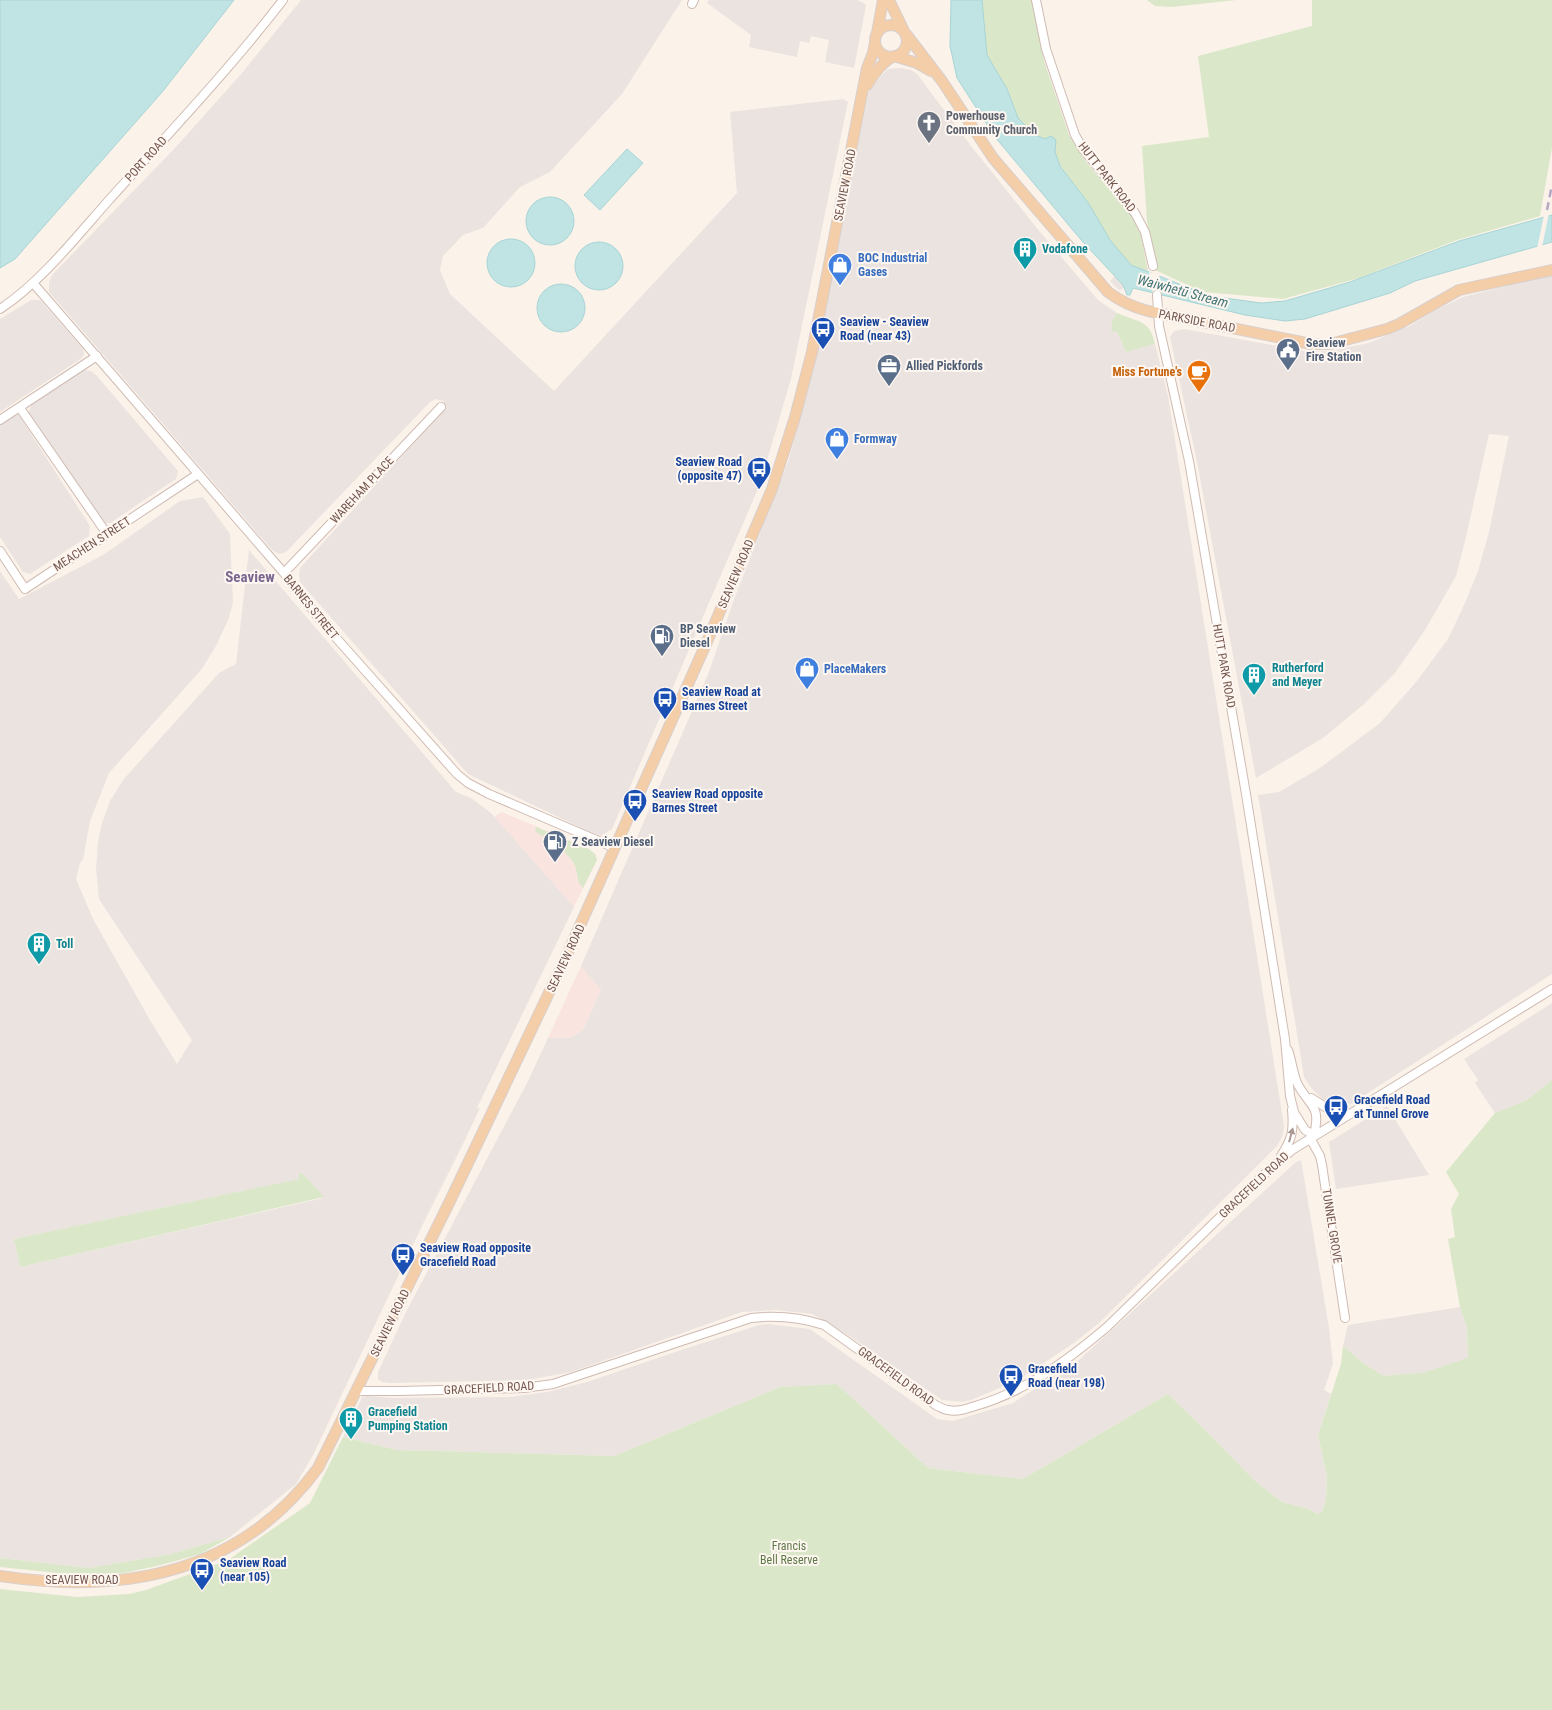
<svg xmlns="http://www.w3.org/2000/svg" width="1552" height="1710" font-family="'Roboto Condensed',sans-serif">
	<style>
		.commercial { fill: #fae4df }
		.industrial { fill: #ebe3e0; fill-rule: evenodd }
		.green { fill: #dae8c9 }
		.water { fill: #c0e4e4; stroke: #a7d4d5 }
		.pier { fill: #fbf2ea }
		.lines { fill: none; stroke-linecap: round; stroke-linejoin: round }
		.minor-casing { stroke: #cfbbb3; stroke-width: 10 }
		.major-casing { stroke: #d8d0ce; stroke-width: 12 }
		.minor { stroke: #fff; stroke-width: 8 }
		.major { stroke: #f4cda9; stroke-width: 10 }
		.rail { stroke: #b4a9c5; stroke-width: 2.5; stroke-dasharray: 8 5; stroke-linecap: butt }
		.oneway { fill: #ac9a95 }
		.labels { text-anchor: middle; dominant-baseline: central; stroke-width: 4; stroke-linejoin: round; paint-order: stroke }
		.worship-label { font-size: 12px; font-weight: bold; fill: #5b616d; stroke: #fef7f1; text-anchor: start }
		.street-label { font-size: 12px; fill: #74574f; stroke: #fef7f1 }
		.culture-label { font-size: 12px; font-weight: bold; fill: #0d838f; stroke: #fef7f1; text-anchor: start }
		.shop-label { font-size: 12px; font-weight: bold; fill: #366cbe; stroke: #fef7f1; text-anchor: start }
		.transit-label { font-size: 12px; font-weight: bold; fill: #164399; stroke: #fef7f1; text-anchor: start }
		.service-label { font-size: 12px; font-weight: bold; fill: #4e5e75; stroke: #fef7f1; text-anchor: start }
		.food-label { font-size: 12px; font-weight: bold; fill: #c56008; stroke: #fef7f1; text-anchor: end }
		.park-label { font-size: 12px; fill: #5e7948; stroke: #fef7f1 }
		.water-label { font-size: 14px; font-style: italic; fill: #437678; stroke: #fef7f1 }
		.quarter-label { font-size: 15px; font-weight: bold; fill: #7c6790; stroke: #fef7f1 }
	</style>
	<rect width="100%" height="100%" fill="#fbf2ea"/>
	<path class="commercial" d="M 502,812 L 589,849 L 595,854 L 597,860 L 574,907 L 494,817 Z
		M 581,966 L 601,990 L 583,1030 L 570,1038 L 548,1038 Z"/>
	<path class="industrial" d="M 301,0 L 682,0 L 622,94 L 550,172 L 520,187 L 483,228 L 463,235 L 443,256 L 440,270 L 450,294 L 554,391 L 737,193 L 730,112 L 843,99 L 848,102 L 791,379 L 760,484 L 612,829 L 601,836 L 590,832 L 468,774 L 300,582 L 299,574 L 300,568 L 444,410 L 444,401 L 436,399 L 430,402 L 286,552 L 279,554 L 272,550 L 49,292 L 49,282 L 53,274 L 175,148 L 242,73 Z
		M 709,0 L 857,0 L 862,2 L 866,5 L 854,68 L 825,62 L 829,40 L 811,36 L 809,43 L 800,41 L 797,57 L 749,47 L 751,35 L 707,3 Z
		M 901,68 L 911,70 L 917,74 L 971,146 L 1040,232 L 1098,300 L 1117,313 L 1112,321 L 1126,352 L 1155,344 L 1168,396 L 1284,1126 L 1283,1135 L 1277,1146 L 1099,1323 L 1074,1343 L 1018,1380 L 971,1400 L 963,1402 L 942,1400 L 851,1337 L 827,1322 L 812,1314 L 776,1310 L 742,1312 L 571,1372 L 528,1380 L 389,1383 L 382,1382 L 378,1379 L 378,1372 L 406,1312 L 527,1083 L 548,1038 L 570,1038 L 583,1030 L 601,990 L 581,966 L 709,672 L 733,602 L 788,462 L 810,383 L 870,87 L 888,69 Z
		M 1552,274 L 1552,974 L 1351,1104 L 1344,1105 L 1324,1100 L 1312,1089 L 1304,1077 L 1258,795 L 1279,792 L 1320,768 L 1380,723 L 1417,681 L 1448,639 L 1465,603 L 1478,571 L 1489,532 L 1509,436 L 1489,434 L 1466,537 L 1456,576 L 1425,630 L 1395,673 L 1364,704 L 1323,738 L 1256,778 L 1196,457 L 1170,337 L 1174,331 L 1184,329 L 1310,352 L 1328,351 L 1369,343 L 1410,326 L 1436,310 L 1463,297 Z
		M 1115,276 L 1124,287 L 1120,291 L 1110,281 Z
		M 31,300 L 40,300 L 83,349 L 84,354 L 82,358 L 0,412 L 0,319 Z
		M 84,370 L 91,371 L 97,376 L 178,471 L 176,479 L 110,523 L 102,523 L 28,413 L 32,404 Z
		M 13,414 L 19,415 L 90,526 L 89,536 L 30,574 L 23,572 L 0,537 L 0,423 Z
		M 203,497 L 230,534 L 233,603 L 228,620 L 216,646 L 201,670 L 109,773 L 90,821 L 83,860 L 80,863 L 76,879 L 93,919 L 150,1020 L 177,1064 L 192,1040 L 99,899 L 96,869 L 98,842 L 102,823 L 110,801 L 123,780 L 219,673 L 236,664 L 249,550 L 456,792 L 471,798 L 491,813 L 574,907 L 477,1108 L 480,1108 L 462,1146 L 421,1228 L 313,1455 L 296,1484 L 230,1537 L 171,1554 L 89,1568 L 0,1558 L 0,571 L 19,599 L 103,555 L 180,501 ZM 299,1174 L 323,1198 L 20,1267 L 14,1239 L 300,1179 Z
		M 1552,1003 L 1552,1080 L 1527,1100 L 1495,1113 L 1475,1083 L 1478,1080 L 1464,1059 Z
		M 1387,1106 L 1429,1175 L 1336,1189 L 1329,1142 Z
		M 1301,1160 L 1329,1328 L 1333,1364 L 1324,1390 L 1331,1394 L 1318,1435 L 1327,1477 L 1326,1499 L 1322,1512 L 1317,1514 L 1309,1509 L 1282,1502 L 1254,1480 L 1202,1427 L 1168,1394 L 1023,1479 L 928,1468 L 837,1384 L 780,1387 L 614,1456 L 397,1450 L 343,1437 L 362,1397 L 367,1396 L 393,1398 L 510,1397 L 547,1392 L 587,1382 L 681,1350 L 759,1325 L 768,1324 L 810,1329 L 937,1419 L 953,1421 L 1013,1403 L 1079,1360 L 1296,1162 Z
		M 1460,1307 L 1467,1327 L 1468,1359 L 1425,1372 L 1384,1376 L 1363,1363 L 1343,1346 L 1348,1325 Z"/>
	<path class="green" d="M 982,0 L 1033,0 L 1044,61 L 1069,135 L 1086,162 L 1131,215 L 1141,235 L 1148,272 L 1131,265 L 1110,240 L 1089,204 L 1060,165 L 1055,152 L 1055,144 L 1035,135 L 1018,118 L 1007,89 L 987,55 Z
		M 1147,0 L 1236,0 L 1172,7 L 1155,6 Z
		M 1312,0 L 1552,0 L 1552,147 L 1540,216 L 1457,240 L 1359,278 L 1283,299 L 1203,292 L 1155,270 L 1147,222 L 1142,146 L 1209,137 L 1198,56 L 1312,26 Z
		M 1117,313 C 1137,322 1150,319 1155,344 L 1126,352 L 1117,332 L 1111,331 L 1112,321 Z
		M 536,827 L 589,849 L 595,854 L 597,860 L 583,888 C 575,880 579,875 575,866 C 568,850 548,841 535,831 Z
		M 1552,1080 L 1552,1710 L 0,1710 L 0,1589 L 77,1597 L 129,1594 L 146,1590 L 228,1560 L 310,1503 L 343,1437 L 397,1450 L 614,1456 L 780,1387 L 837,1384 L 928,1468 L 1023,1479 L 1168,1394 L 1202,1427 L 1254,1480 L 1282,1502 L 1309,1509 L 1317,1514 L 1322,1512 L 1326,1499 L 1327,1477 L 1318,1435 L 1341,1364 L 1343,1346 L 1363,1363 L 1384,1376 L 1425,1372 L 1468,1358 L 1467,1327 L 1460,1307 L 1448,1239 L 1455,1237 L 1451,1209 L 1459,1194 L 1446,1172 L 1495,1113 L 1527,1100 Z
		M 299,1173 L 304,1175 L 324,1197 L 20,1267 L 14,1239 L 299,1179 Z
		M 230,1537 L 200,1554 L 161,1565 L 124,1573 L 76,1575 L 0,1567 L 0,1558 L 89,1568 L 171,1554 Z"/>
	<path class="water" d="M 0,0 L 234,0 L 163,91 L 15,259 L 0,268 Z
		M 951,0 L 982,0 L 987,55 L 1007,89 L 1018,118 L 1035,135 L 1045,139 L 1051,136 L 1056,140 L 1055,152 L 1060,166 L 1089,204 L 1110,240 L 1131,265 L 1210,296 L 1261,303 L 1285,301 L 1350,282 L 1459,241 L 1552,215 L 1552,242 L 1415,281 L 1390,293 L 1305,319 L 1285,321 L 1245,315 L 1133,288 L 1130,295 L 1127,295 L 1123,285 L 1082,241 L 995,137 L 957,78 L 950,46 Z
		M 627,149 L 643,163 L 600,210 L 584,195 Z
		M526 221a24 24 0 1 1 48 0a24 24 0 1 1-48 0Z
		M487 263a24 24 0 1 1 48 0a24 24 0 1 1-48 0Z
		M575 266a24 24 0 1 1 48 0a24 24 0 1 1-48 0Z
		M537 308a24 24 0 1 1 48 0a24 24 0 1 1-48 0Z"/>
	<path class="pier" d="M 1549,213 L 1542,247 L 1537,249 L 1544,215 Z
		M 1149,272 L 1159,274 L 1162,296 L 1153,294 Z"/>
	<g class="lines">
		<defs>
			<path id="minor" d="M 1036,0 L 1046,49 L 1075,135 L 1083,149 L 1135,213 L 1145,232 L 1153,266
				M 692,4 L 694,0
				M 33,283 L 284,573 L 322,622 L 457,774 L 468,783 L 489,794 L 615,848
				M 1157,295 L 1159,326 L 1189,461 L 1246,794 L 1285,1039 L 1290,1096 L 1294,1112 L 1305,1130 L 1314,1135
				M 0,309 C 40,283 77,236 109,200 C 168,134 229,70 283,0
				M 20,408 L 107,534
				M 0,420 L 97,356
				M 0,551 L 25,589 L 198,474
				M 284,573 L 441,407
				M 1288,1050 C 1292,1061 1293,1075 1298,1085 C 1311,1108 1321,1105 1314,1135
				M 1311,1098 L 1327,1108 L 1350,1114
				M 1310,1138 L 1320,1156 L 1322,1165 L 1345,1318
				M 1281,1156 C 1292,1139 1294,1131 1292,1110
				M 357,1391 L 400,1391 L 524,1388 L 553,1384 L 751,1318 C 777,1315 799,1317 824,1325 L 937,1406 C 941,1407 944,1410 948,1410 C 957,1412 966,1409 975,1406 C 1025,1392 1068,1360 1107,1327 L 1259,1179 L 1292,1150 L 1552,989"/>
			<path id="major" d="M 889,0 L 903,29
				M875 41a16 16 0 1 1 32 0a16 16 0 1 1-32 0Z
				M 877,33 L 883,0
				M 906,34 L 942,81 L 993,158 L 1108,292 C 1121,302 1133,307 1148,311 L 1311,344 L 1330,344 L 1387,329 L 1399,324 L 1459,290 L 1552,270
				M 867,85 C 874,73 882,62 894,56 L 917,63 L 931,71
				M 0,1576 C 124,1595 240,1574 318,1468 L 449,1203 L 565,959 L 706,644 L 772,489 L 795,417 L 812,352 L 867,68 L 873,53 L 875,42"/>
		</defs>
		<use href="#minor" class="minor-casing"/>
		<use href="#major" class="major-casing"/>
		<use href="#minor" class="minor"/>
		<use href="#major" class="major"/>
		<path class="rail" d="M 1547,210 L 1552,185"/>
	</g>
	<defs><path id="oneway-solid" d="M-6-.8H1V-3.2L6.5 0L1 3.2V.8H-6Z" transform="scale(1.25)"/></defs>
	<use class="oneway" href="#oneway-solid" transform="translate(1291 1135) rotate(-75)"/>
	<defs>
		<symbol id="church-pin" viewBox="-11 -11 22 30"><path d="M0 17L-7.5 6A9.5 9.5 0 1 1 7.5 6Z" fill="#6b7280" stroke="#fef7f1"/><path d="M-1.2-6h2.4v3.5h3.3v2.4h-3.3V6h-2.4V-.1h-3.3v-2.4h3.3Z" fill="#fff"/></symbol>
		<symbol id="building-pin" viewBox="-11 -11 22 30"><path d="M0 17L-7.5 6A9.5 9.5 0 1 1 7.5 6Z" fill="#0f9aa8" stroke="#fef7f1"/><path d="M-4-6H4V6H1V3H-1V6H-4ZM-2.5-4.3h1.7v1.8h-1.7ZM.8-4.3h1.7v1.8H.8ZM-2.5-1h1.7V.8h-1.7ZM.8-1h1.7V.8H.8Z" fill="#fff"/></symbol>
		<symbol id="shop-pin" viewBox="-11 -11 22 30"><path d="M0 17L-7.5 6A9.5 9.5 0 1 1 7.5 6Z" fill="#3f7fe0" stroke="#fef7f1"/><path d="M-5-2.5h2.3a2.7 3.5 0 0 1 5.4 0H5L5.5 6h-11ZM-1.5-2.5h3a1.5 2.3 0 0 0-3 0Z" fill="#fff"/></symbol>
		<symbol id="bus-pin" viewBox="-11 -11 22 30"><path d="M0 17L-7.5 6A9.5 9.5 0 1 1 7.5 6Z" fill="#1a4fb4" stroke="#fef7f1"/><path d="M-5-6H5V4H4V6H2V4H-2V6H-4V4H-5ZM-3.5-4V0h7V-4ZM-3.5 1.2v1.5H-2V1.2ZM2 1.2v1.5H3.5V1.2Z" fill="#fff"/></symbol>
		<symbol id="civic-pin" viewBox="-11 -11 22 30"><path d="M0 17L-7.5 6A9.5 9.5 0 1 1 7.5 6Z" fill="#5c6f8a" stroke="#fef7f1"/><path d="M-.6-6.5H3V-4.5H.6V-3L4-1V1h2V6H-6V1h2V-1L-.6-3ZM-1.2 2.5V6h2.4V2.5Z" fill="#fff"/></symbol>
		<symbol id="office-pin" viewBox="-11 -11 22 30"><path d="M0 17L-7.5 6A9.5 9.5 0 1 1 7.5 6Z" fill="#5c6f8a" stroke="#fef7f1"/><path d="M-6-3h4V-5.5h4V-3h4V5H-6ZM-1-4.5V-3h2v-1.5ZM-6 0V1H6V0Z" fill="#fff"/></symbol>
		<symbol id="cafe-pin" viewBox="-11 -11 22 30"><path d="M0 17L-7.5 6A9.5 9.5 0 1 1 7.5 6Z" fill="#e8710a" stroke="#fef7f1"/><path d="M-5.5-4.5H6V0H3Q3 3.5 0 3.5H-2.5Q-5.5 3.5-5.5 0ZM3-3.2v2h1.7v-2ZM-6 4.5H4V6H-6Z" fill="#fff"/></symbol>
		<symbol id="fuel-pin" viewBox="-11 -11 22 30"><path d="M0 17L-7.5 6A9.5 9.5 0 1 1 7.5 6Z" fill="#5c6f8a" stroke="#fef7f1"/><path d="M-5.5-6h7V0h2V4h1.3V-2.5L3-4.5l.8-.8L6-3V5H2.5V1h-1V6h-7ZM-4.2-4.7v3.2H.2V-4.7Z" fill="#fff"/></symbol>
	</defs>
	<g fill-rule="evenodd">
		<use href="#church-pin" x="915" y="109" width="28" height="38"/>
		<use href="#building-pin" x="1011" y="235" width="28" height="38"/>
		<use href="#shop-pin" x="826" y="251" width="28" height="38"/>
		<use href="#bus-pin" x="809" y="315" width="28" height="38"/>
		<use href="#civic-pin" x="1274" y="336" width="28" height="38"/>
		<use href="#office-pin" x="875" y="352" width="28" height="38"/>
		<use href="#cafe-pin" x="1185" y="358" width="28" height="38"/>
		<use href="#shop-pin" x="823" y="425" width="28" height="38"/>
		<use href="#bus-pin" x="745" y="455" width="28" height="38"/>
		<use href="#fuel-pin" x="648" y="622" width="28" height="38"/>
		<use href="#shop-pin" x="793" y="655" width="28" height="38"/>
		<use href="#building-pin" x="1240" y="661" width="28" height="38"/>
		<use href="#bus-pin" x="651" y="685" width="28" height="38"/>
		<use href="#bus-pin" x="621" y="787" width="28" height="38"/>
		<use href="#fuel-pin" x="541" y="828" width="28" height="38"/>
		<use href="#building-pin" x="25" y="930" width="28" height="38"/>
		<use href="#bus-pin" x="1322" y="1093" width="28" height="38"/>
		<use href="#bus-pin" x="389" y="1241" width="28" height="38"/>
		<use href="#bus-pin" x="997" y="1362" width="28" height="38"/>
		<use href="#building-pin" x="337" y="1405" width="28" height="38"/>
		<use href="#bus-pin" x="188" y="1556" width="28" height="38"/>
	</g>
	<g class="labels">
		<g class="worship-label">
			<text x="946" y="116">Powerhouse<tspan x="946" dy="14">Community Church</tspan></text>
		</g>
		<g class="street-label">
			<text transform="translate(146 159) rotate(-48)">PORT ROAD</text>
			<text transform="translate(1107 177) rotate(52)">HUTT PARK ROAD</text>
			<text transform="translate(845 185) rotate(-79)">SEAVIEW ROAD</text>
			<text transform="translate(1197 321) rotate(11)">PARKSIDE ROAD</text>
			<text transform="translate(362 490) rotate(-47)">WAREHAM PLACE</text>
			<text transform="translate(92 544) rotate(-33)">MEACHEN STREET</text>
			<text transform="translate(736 574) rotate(-67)">SEAVIEW ROAD</text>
			<text transform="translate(311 607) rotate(51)">BARNES STREET</text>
			<text transform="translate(1224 666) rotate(80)">HUTT PARK ROAD</text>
			<text transform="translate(566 958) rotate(-65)">SEAVIEW ROAD</text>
			<text transform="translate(1254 1185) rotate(-43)">GRACEFIELD ROAD</text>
			<text transform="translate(1332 1226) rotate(81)">TUNNEL GROVE</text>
			<text transform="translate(390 1323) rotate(-64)">SEAVIEW ROAD</text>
			<text transform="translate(896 1376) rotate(36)">GRACEFIELD ROAD</text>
			<text transform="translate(489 1388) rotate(-3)">GRACEFIELD ROAD</text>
			<text x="82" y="1580">SEAVIEW ROAD</text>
		</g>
		<g class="culture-label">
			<text x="1042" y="249">Vodafone</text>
			<text x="1272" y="668">Rutherford<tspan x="1272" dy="14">and Meyer</tspan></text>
			<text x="56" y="944">Toll</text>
			<text x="368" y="1412">Gracefield<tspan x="368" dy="14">Pumping Station</tspan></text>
		</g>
		<g class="shop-label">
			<text x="858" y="258">BOC Industrial<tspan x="858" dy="14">Gases</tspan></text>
			<text x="854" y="439">Formway</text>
			<text x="824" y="669">PlaceMakers</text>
		</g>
		<g class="transit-label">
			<text x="840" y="322">Seaview - Seaview<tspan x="840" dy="14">Road (near 43)</tspan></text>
			<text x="742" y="462" text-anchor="end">Seaview Road<tspan x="742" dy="14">(opposite 47)</tspan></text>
			<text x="682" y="692">Seaview Road at<tspan x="682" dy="14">Barnes Street</tspan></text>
			<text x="652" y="794">Seaview Road opposite<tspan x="652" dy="14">Barnes Street</tspan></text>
			<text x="1354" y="1100">Gracefield Road<tspan x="1354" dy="14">at Tunnel Grove</tspan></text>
			<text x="420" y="1248">Seaview Road opposite<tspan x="420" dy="14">Gracefield Road</tspan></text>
			<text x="1028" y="1369">Gracefield<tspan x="1028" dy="14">Road (near 198)</tspan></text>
			<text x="220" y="1563">Seaview Road<tspan x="220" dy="14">(near 105)</tspan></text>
		</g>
		<g class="service-label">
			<text x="1306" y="343">Seaview<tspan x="1306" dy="14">Fire Station</tspan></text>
			<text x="906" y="366">Allied Pickfords</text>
			<text x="680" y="629">BP Seaview<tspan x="680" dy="14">Diesel</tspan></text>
			<text x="572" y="842">Z Seaview Diesel</text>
		</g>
		<g class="food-label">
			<text x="1182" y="372">Miss Fortune's</text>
		</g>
		<g class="park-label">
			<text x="789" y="1546">Francis<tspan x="789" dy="14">Bell Reserve</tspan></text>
		</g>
		<g class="water-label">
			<text transform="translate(1183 291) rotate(15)">Waiwhetū Stream</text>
		</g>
		<g class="quarter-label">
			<text x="250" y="577">Seaview</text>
		</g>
	</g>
</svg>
